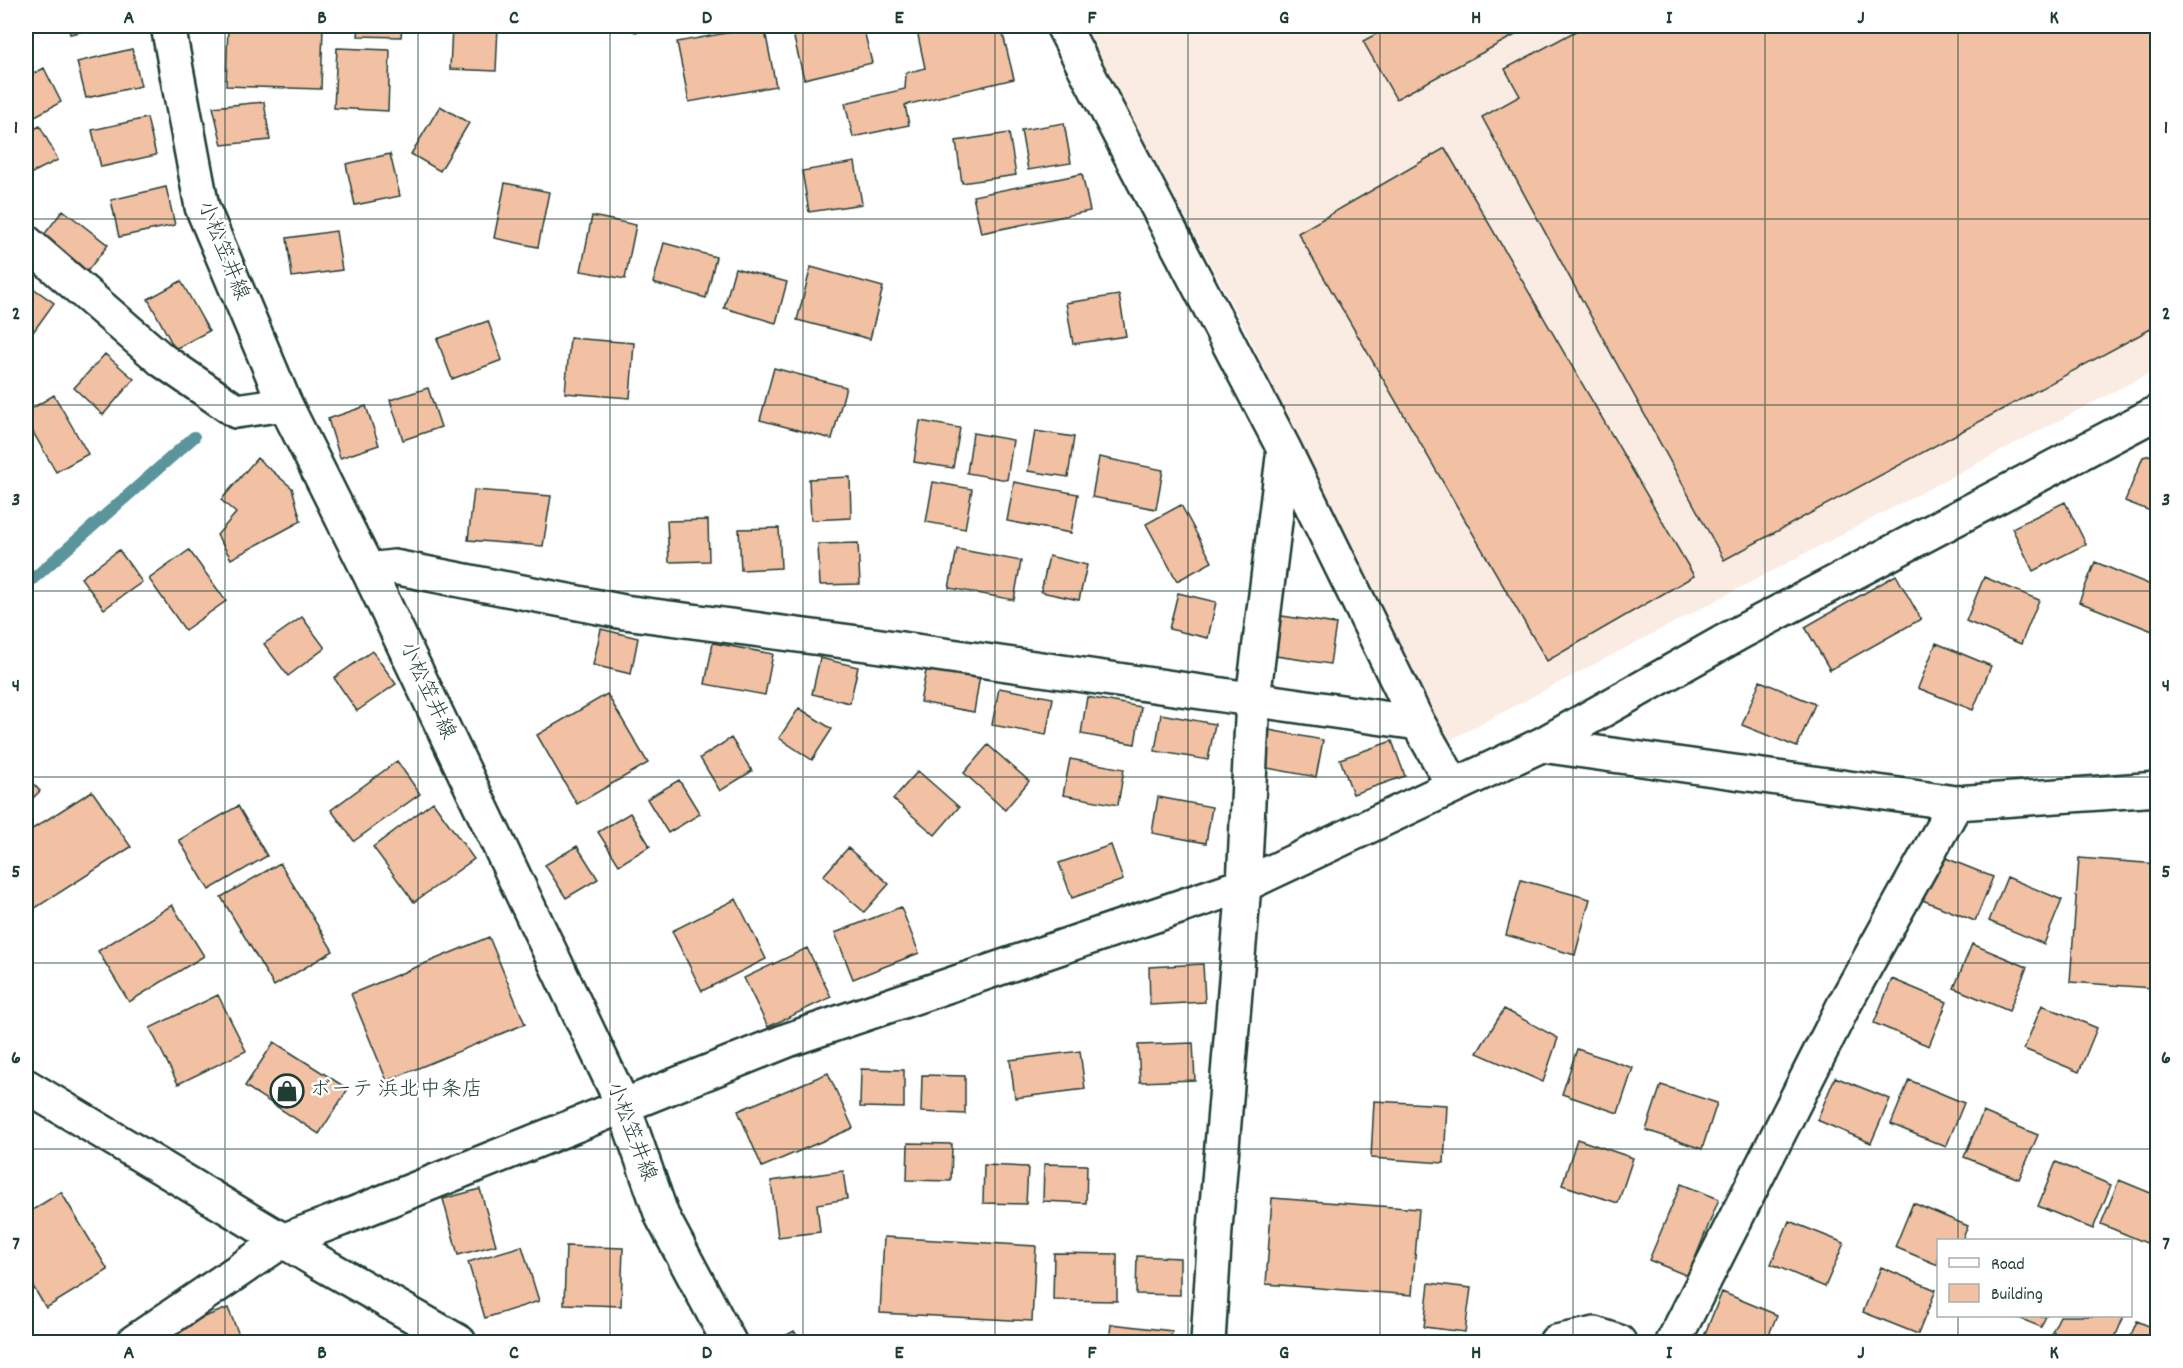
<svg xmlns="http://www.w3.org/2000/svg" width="2183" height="1368" font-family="Dekko,'Klee One',sans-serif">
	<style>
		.built { fill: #fbece3 }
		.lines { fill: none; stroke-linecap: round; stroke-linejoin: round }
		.stream { stroke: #5a959b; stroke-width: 12 }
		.building { fill: #f2c0a3; stroke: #1f3d34; stroke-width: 1.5 }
		.minor-casing { stroke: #1f3d34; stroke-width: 38 }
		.major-casing { stroke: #1f3d34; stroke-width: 38 }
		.minor { stroke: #fff; stroke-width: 33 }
		.major { stroke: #fff; stroke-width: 33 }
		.grid { fill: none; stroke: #1f3d34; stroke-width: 1.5; stroke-opacity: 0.55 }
		.labels { text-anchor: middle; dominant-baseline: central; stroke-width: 5; stroke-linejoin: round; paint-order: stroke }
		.street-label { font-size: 21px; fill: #1f3d34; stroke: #fff }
		.poi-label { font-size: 21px; fill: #1f3d34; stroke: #fff; text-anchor: start }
		.neatline { fill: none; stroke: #1f3d34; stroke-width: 2 }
		.grid-label { font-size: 20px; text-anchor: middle; font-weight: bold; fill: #1f3d34 }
	</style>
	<rect width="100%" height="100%" fill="#fff"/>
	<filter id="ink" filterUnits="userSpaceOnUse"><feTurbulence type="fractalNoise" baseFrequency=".0167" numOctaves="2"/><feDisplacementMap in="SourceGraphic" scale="12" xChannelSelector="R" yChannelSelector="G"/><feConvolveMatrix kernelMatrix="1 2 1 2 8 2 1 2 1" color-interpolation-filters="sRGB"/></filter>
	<g filter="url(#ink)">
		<path class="built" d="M 1083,26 L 2157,26 L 2157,369 L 1448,741 L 1244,327 Z"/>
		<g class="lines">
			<path class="stream" d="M 26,585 L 194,437"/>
		</g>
		<path class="building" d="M 68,26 L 106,26 L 70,34 Z
			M 228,26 L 323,27 L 321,89 L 226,86 Z
			M 359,26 L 402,26 L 401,37 L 358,36 Z
			M 452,26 L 498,26 L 496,71 L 450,69 Z
			M 633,26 L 669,26 L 635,32 Z
			M 764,26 L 776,86 L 689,102 L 677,42 Z
			M 830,26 L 863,26 L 872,63 L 804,79 L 793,34 Z
			M 916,26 L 1001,26 L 1014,79 L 905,105 L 909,125 L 853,137 L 845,103 L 905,89 L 906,73 L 925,68 Z
			M 1391,26 L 1532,26 L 1396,99 L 1363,41 Z
			M 1585,26 L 2158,26 L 2158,325 L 1724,560 L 1482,117 L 1520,96 L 1505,69 Z
			M 337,48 L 390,50 L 388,111 L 334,108 Z
			M 132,49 L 141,86 L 86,98 L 77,62 Z
			M 44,68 L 61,102 L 26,121 L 26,78 Z
			M 264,102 L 270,140 L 222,145 L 213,107 Z
			M 440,106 L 469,123 L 440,171 L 411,154 Z
			M 147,118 L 156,155 L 101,167 L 92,130 Z
			M 1064,123 L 1071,163 L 1028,170 L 1021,130 Z
			M 40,126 L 58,160 L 26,176 L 26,133 Z
			M 1009,133 L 1016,175 L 962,183 L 956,141 Z
			M 1445,148 L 1694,576 L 1547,661 L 1298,233 Z
			M 390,154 L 400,196 L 355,205 L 346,164 Z
			M 855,162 L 862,204 L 809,212 L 802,171 Z
			M 1082,174 L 1090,211 L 981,233 L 973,196 Z
			M 505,183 L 549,192 L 538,247 L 494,238 Z
			M 166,187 L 175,225 L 119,237 L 111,200 Z
			M 63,210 L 108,245 L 85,274 L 40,240 Z
			M 592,216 L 636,225 L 625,279 L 581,271 Z
			M 336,231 L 342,270 L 292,277 L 287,238 Z
			M 664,243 L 716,257 L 706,298 L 653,283 Z
			M 811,267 L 883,287 L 870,339 L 797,320 Z
			M 735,268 L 787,282 L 776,323 L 724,308 Z
			M 181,281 L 209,331 L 175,349 L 148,299 Z
			M 26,283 L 54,303 L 26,342 Z
			M 1119,295 L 1126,336 L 1073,344 L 1066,303 Z
			M 488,321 L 502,360 L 452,379 L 437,339 Z
			M 570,338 L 634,343 L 630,398 L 565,393 Z
			M 105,354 L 134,379 L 103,415 L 74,388 Z
			M 774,368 L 846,387 L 832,439 L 760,420 Z
			M 428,388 L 441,427 L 403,440 L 390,400 Z
			M 54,395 L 88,454 L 56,472 L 26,420 L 26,412 Z
			M 366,406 L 379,445 L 340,458 L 328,419 Z
			M 920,421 L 960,428 L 953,468 L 914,462 Z
			M 1035,431 L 1074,437 L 1068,477 L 1028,471 Z
			M 973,433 L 1013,440 L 1007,480 L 967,473 Z
			M 2158,453 L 2158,514 L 2125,501 L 2143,457 Z
			M 1099,457 L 1163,470 L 1156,509 L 1092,497 Z
			M 257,458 L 292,488 L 301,521 L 231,559 L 217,535 L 236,513 L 221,500 Z
			M 850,477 L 851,518 L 811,520 L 809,479 Z
			M 933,482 L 972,489 L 965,529 L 926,522 Z
			M 1014,482 L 1078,494 L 1071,533 L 1007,521 Z
			M 474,490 L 551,496 L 543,546 L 468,540 Z
			M 2065,502 L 2086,544 L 2033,571 L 2012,528 Z
			M 1181,505 L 1212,562 L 1177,581 L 1146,524 Z
			M 708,520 L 709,561 L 669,562 L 667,521 Z
			M 779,528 L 781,568 L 741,570 L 739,529 Z
			M 858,543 L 860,584 L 820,585 L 818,544 Z
			M 957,549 L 1021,561 L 1014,600 L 949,588 Z
			M 119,550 L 142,582 L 104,609 L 81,578 Z
			M 189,550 L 226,601 L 185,630 L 149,579 Z
			M 1049,556 L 1087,565 L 1079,600 L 1041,592 Z
			M 2095,562 L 2158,588 L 2158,626 L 2155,632 L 2079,602 Z
			M 1896,575 L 1921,619 L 1830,670 L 1805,627 Z
			M 1984,577 L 2039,600 L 2021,644 L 1966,621 Z
			M 1178,593 L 1216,602 L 1208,638 L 1169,629 Z
			M 1275,615 L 1336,624 L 1330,664 L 1269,655 Z
			M 302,617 L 325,648 L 288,676 L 264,644 Z
			M 601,629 L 638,638 L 631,674 L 593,665 Z
			M 713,643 L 773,654 L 765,695 L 705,684 Z
			M 1936,643 L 1991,666 L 1973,710 L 1918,688 Z
			M 372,651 L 396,684 L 357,711 L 334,678 Z
			M 820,658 L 858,667 L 850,703 L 812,694 Z
			M 927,666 L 980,675 L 974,712 L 920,702 Z
			M 1760,681 L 1815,704 L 1797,747 L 1742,725 Z
			M 999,688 L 1053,698 L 1046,735 L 992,725 Z
			M 607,694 L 648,763 L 577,804 L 537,735 Z
			M 1087,697 L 1141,707 L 1135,744 L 1081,734 Z
			M 799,708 L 832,729 L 812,760 L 779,738 Z
			M 1161,714 L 1215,724 L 1208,760 L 1155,751 Z
			M 1269,730 L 1323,740 L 1316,777 L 1262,767 Z
			M 731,738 L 752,771 L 720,791 L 700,758 Z
			M 1392,741 L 1405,776 L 1353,794 L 1340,759 Z
			M 988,745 L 1029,781 L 1005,810 L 964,773 Z
			M 1070,759 L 1124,769 L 1118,805 L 1063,795 Z
			M 397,761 L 420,794 L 354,841 L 331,810 Z
			M 918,771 L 959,807 L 935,835 L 893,799 Z
			M 26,776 L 40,791 L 26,805 Z
			M 679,780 L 700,814 L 668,833 L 647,799 Z
			M 92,791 L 131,847 L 26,914 L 26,833 Z
			M 1158,797 L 1212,807 L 1206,843 L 1152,833 Z
			M 433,802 L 474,859 L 414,902 L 373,847 Z
			M 238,806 L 267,856 L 209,890 L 179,840 Z
			M 630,813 L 650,846 L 619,865 L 598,832 Z
			M 1111,845 L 1123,880 L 1072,898 L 1059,863 Z
			M 577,846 L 598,879 L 566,898 L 545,865 Z
			M 848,848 L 889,884 L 864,912 L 823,876 Z
			M 1938,855 L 1993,877 L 1975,921 L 1920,899 Z
			M 2079,858 L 2158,864 L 2158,910 L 2152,988 L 2070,982 Z
			M 280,863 L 333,951 L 274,986 L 221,897 Z
			M 2007,877 L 2062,900 L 2044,944 L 1989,921 Z
			M 1521,880 L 1590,899 L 1575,955 L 1506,935 Z
			M 736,899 L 766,959 L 702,991 L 672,931 Z
			M 172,905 L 204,956 L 129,1002 L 98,951 Z
			M 901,907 L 919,953 L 853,979 L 835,933 Z
			M 489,937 L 525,1024 L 387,1081 L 351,994 Z
			M 1972,944 L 2027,967 L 2009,1011 L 1954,988 Z
			M 807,948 L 831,997 L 768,1027 L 744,978 Z
			M 1203,964 L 1205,1002 L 1150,1005 L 1149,967 Z
			M 1892,979 L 1947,1002 L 1929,1046 L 1874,1023 Z
			M 218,995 L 246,1051 L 178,1084 L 150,1028 Z
			M 2042,1005 L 2097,1028 L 2079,1072 L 2024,1049 Z
			M 1504,1009 L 1558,1038 L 1543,1082 L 1477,1053 Z
			M 274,1042 L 348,1089 L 319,1134 L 245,1086 Z
			M 1193,1043 L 1195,1080 L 1140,1082 L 1138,1045 Z
			M 1577,1049 L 1633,1068 L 1618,1113 L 1562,1094 Z
			M 1080,1051 L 1085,1089 L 1015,1098 L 1010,1060 Z
			M 861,1069 L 904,1070 L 904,1108 L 860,1107 Z
			M 828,1073 L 853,1128 L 762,1167 L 738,1111 Z
			M 922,1075 L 965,1076 L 965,1114 L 921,1112 Z
			M 1835,1077 L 1890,1099 L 1871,1143 L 1817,1120 Z
			M 1909,1080 L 1964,1103 L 1946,1147 L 1891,1124 Z
			M 1661,1085 L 1717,1103 L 1702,1149 L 1646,1130 Z
			M 1374,1101 L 1447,1105 L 1444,1163 L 1371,1158 Z
			M 1983,1112 L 2038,1135 L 2019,1179 L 1964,1157 Z
			M 1577,1139 L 1633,1158 L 1618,1203 L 1562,1185 Z
			M 908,1143 L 952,1144 L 951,1181 L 907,1180 Z
			M 2056,1162 L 2111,1185 L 2093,1229 L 2038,1206 Z
			M 1044,1164 L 1087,1165 L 1086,1203 L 1043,1201 Z
			M 984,1165 L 1028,1167 L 1026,1204 L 983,1203 Z
			M 843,1171 L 847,1199 L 817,1204 L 820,1232 L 778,1237 L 771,1181 Z
			M 2119,1180 L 2158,1196 L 2156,1247 L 2101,1224 Z
			M 1681,1184 L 1719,1199 L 1688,1276 L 1649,1260 Z
			M 480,1189 L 496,1245 L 458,1255 L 443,1199 Z
			M 61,1192 L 108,1270 L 46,1308 L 26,1275 L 26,1214 Z
			M 1272,1198 L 1419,1209 L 1412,1295 L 1266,1284 Z
			M 1913,1203 L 1968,1226 L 1962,1240 L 1938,1240 L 1938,1265 L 1895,1247 Z
			M 1789,1221 L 1844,1243 L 1825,1287 L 1771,1264 Z
			M 884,1237 L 1036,1246 L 1032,1321 L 880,1313 Z
			M 522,1246 L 539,1301 L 485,1318 L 468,1262 Z
			M 566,1246 L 623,1248 L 621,1306 L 564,1304 Z
			M 1054,1253 L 1117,1254 L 1117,1301 L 1053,1300 Z
			M 1137,1256 L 1180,1258 L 1180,1295 L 1136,1294 Z
			M 1881,1267 L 1936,1290 L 1918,1334 L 1863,1312 Z
			M 1429,1283 L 1471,1288 L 1465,1332 L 1424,1327 Z
			M 1722,1292 L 1777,1315 L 1766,1342 L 1721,1342 L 1704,1336 Z
			M 228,1308 L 242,1342 L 174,1342 L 169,1330 Z
			M 2014,1316 L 2046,1316 L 2041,1327 Z
			M 2060,1316 L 2124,1316 L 2113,1342 L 2077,1342 L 2052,1332 Z
			M 2137,1321 L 2158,1330 L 2158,1342 L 2128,1342 Z
			M 1111,1324 L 1172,1331 L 1170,1342 L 1109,1342 Z
			M 794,1331 L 801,1342 L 774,1342 Z"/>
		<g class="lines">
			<defs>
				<path id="minor" d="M 1063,26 L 1284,449 L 1253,699 L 1244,885 L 1215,1229 L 1208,1342
					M 26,242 L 162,360 L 236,411 L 285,404
					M 1284,449 L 1418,723
					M 368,570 L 394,567 L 624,612 L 874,645 L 1418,723 L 1454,786
					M 1541,745 L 1956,803 L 2158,789
					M 26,1086 L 317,1261 L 459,1342
					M 134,1342 L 282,1241 L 341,1219 L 788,1040 L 1244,885 L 1541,745 L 1741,632 L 2158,412
					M 1556,1342 L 1595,1334 L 1619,1342
					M 1673,1342 L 1845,1003 L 1956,803"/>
				<path id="major" d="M 168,26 L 202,207 L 285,404 L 368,570 L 623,1105 L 662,1216 L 729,1342"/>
			</defs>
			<use href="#minor" class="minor-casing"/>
			<use href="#major" class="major-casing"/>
			<use href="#minor" class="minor"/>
			<use href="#major" class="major"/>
		</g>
	</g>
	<path class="grid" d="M 225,26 L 225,1342M 418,26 L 418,1342M 610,26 L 610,1342M 803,26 L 803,1342M 995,26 L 995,1342M 1188,26 L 1188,1342M 1380,26 L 1380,1342M 1573,26 L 1573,1342M 1765,26 L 1765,1342M 1958,26 L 1958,1240M 26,219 L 2158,219M 26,405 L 2158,405M 26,591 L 2158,591M 26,777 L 2158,777M 26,963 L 2158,963M 26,1149 L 2158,1149M 1958,1316 L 1958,1342"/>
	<defs>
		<symbol id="shop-ring" viewBox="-11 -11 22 22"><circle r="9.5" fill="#fff" stroke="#1f3d34" stroke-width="1.5"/><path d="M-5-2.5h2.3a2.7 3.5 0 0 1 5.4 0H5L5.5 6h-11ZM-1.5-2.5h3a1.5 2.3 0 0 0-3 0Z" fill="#1f3d34"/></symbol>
	</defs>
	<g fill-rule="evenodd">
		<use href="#shop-ring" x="268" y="1072" width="38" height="38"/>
	</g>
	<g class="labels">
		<g class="street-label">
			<text transform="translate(222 251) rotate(68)">小松笠井線</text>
			<text transform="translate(426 691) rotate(65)">小松笠井線</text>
			<text transform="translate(630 1132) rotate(69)">小松笠井線</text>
		</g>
		<g class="poi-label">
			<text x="310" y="1091">ボーテ 浜北中条店</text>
		</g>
	</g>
	<rect width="2183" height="1368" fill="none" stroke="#fff" stroke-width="66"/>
	<rect x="1937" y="1239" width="195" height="78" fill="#ffffff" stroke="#a5b1ae" stroke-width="1.5"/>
	<rect x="1949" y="1258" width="30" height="9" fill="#ffffff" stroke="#a5b1ae" stroke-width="1.5"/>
	<text x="1991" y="1269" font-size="18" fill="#1f3d34">Road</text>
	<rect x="1949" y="1284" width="30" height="18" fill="#f2c0a3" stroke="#a5b1ae" stroke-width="1.5"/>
	<text x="1991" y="1299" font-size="18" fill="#1f3d34">Building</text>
	<rect x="33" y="33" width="2117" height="1302" class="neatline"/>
	<g class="grid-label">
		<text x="129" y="23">A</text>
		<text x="322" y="23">B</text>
		<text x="514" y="23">C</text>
		<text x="707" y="23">D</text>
		<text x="899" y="23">E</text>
		<text x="1092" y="23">F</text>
		<text x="1284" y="23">G</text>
		<text x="1476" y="23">H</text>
		<text x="1669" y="23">I</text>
		<text x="1861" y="23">J</text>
		<text x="2054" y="23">K</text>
		<text x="16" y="133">1</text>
		<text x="2166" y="133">1</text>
		<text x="16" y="319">2</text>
		<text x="2166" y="319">2</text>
		<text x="16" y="505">3</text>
		<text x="2166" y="505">3</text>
		<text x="16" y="691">4</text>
		<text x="2166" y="691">4</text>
		<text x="16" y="877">5</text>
		<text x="2166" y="877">5</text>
		<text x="16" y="1063">6</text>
		<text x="2166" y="1063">6</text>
		<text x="16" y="1249">7</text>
		<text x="2166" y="1249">7</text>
		<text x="129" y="1358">A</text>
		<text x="322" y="1358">B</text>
		<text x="514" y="1358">C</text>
		<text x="707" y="1358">D</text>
		<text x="899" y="1358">E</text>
		<text x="1092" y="1358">F</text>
		<text x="1284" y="1358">G</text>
		<text x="1476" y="1358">H</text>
		<text x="1669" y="1358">I</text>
		<text x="1861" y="1358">J</text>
		<text x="2054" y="1358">K</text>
	</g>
</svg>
